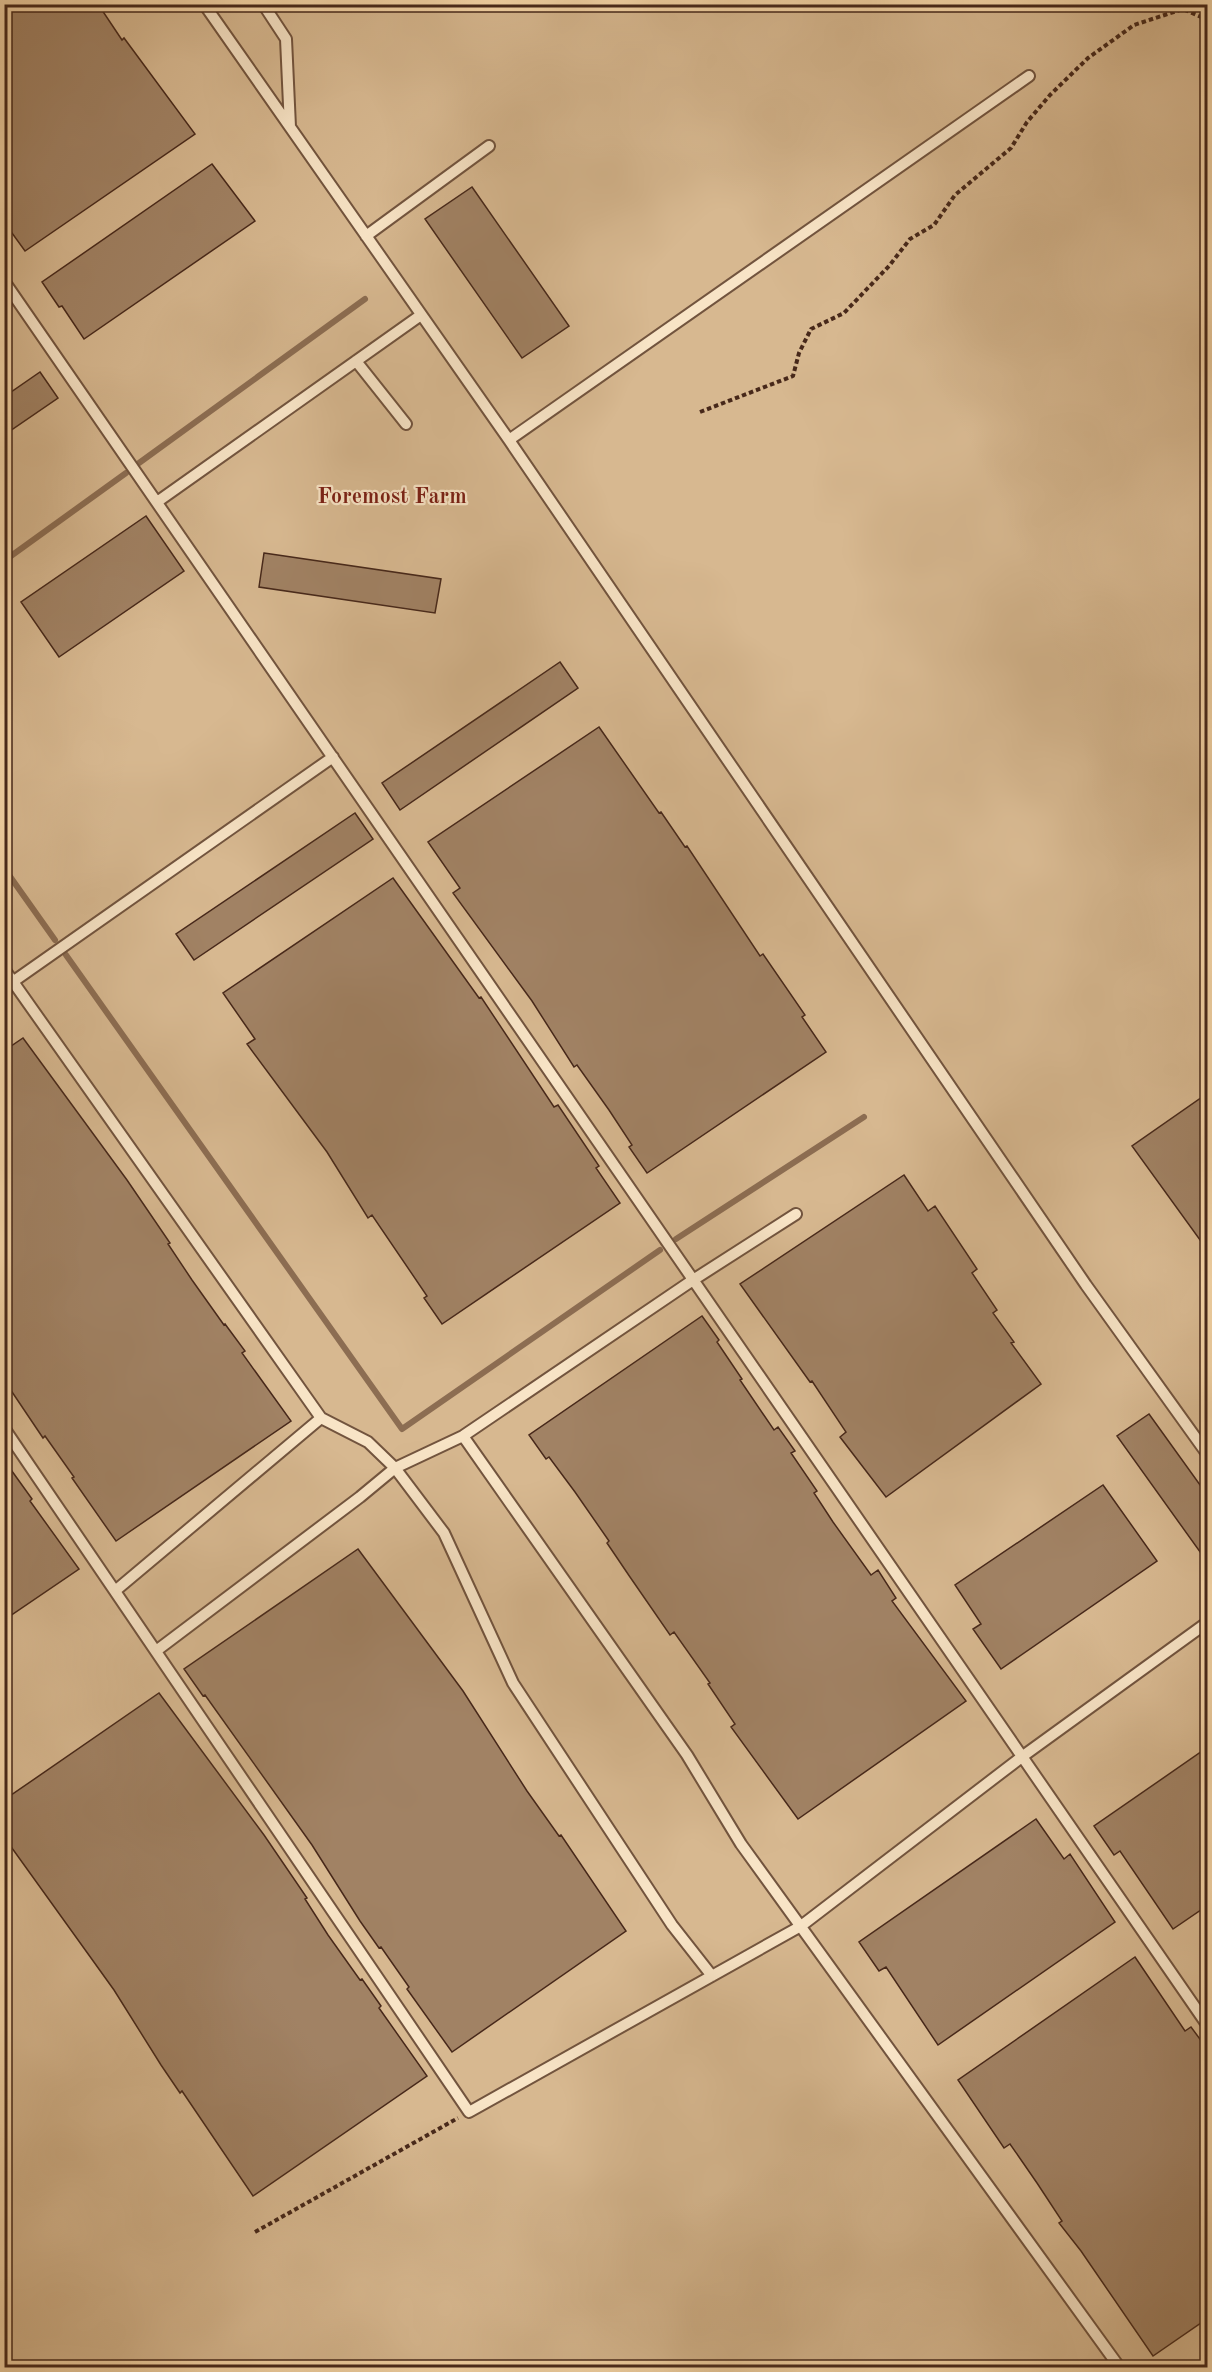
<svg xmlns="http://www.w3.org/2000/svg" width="1212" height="2372" font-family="'Old Standard TT',serif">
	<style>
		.green { fill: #d7b890; stroke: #8f7055; stroke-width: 1.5 }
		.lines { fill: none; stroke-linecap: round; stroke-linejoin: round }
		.stream { stroke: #8c6d52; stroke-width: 6 }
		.building { fill: #a18264; stroke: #47281a; stroke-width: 1.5 }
		.lane-casing { stroke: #72543e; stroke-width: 14 }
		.path { stroke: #47281a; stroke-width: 4; stroke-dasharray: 4.5 3; stroke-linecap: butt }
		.lane { stroke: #f8e4c6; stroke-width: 10 }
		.labels { text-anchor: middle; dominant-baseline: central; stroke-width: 4.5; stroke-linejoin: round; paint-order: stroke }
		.neighbourhood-label { font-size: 22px; font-weight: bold; fill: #7a1f14; stroke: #f8e4c6 }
	</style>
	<rect width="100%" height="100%" fill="#f5d6a8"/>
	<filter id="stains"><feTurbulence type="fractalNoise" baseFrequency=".00333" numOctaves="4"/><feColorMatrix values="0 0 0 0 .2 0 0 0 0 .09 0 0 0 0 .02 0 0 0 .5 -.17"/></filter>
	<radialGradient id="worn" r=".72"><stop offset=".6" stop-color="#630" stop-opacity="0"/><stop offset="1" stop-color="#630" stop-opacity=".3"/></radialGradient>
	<path class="green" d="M 5,5 L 1207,5 L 1207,2367 L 5,2367 Z"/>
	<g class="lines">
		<path class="stream" d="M 139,463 L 365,299
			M 4,561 L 126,473
			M 4,868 L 55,940
			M 66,955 L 402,1429 L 660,1250
			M 676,1239 L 864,1117"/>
	</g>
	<path class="building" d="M 4,4 L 98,4 L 122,40 L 124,38 L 195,134 L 25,251 L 4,222 Z
		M 212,164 L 255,221 L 84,339 L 62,306 L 59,307 L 42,282 Z
		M 472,187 L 569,326 L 522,358 L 425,219 Z
		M 40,372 L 58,398 L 4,435 L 4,397 Z
		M 146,516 L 184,571 L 59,657 L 21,602 Z
		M 264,553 L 441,579 L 435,613 L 259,587 Z
		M 560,662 L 578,688 L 400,810 L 382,783 Z
		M 599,727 L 659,813 L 661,812 L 685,847 L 687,846 L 760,956 L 763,954 L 805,1015 L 802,1017 L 826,1052 L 647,1173 L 629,1147 L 632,1145 L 609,1110 L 577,1065 L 574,1067 L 532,1001 L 453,893 L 460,888 L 428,842 Z
		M 355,813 L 373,839 L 194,960 L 176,934 Z
		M 393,878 L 479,998 L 481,997 L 554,1107 L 558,1105 L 599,1166 L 596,1168 L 620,1203 L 442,1324 L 424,1298 L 427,1296 L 372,1215 L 368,1218 L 327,1152 L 247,1044 L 255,1039 L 223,993 Z
		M 23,1038 L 127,1180 L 170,1243 L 168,1244 L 192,1280 L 224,1325 L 225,1324 L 245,1351 L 242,1353 L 291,1421 L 116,1541 L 72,1478 L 74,1477 L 45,1436 L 43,1438 L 4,1380 L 4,1051 Z
		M 1208,1093 L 1208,1251 L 1132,1146 Z
		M 904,1175 L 928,1211 L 935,1206 L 977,1269 L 972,1273 L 997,1310 L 993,1313 L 1014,1342 L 1011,1343 L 1041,1384 L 886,1497 L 840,1437 L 846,1432 L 812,1381 L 810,1382 L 740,1284 Z
		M 702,1316 L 719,1340 L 717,1342 L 742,1379 L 740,1380 L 774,1430 L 778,1427 L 795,1451 L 791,1453 L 817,1491 L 814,1493 L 833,1522 L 871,1575 L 878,1570 L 896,1598 L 892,1601 L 966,1701 L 798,1819 L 731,1727 L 735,1724 L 708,1684 L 710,1683 L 674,1632 L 670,1635 L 630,1577 L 607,1543 L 609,1541 L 575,1492 L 549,1457 L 546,1459 L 529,1435 Z
		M 1149,1414 L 1208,1496 L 1208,1563 L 1117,1436 Z
		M 4,1460 L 32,1499 L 30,1501 L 79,1569 L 4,1620 Z
		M 1103,1485 L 1157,1561 L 1001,1669 L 973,1629 L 981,1624 L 955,1585 Z
		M 358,1549 L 463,1691 L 527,1791 L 559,1836 L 561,1835 L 626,1931 L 452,2052 L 407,1989 L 409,1987 L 381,1947 L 379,1948 L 360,1921 L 312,1845 L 205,1695 L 203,1696 L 184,1669 Z
		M 159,1693 L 264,1835 L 307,1898 L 305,1899 L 328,1935 L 360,1980 L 362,1979 L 381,2006 L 379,2008 L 427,2076 L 253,2196 L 182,2091 L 180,2093 L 161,2065 L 114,1990 L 4,1837 L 4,1800 Z
		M 1208,1747 L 1208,1905 L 1173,1929 L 1120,1851 L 1114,1855 L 1094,1826 Z
		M 1036,1819 L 1064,1859 L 1070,1854 L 1115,1922 L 938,2045 L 886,1967 L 879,1971 L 859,1942 Z
		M 1135,1957 L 1185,2031 L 1191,2027 L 1208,2050 L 1208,2318 L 1153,2356 L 1081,2251 L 1059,2223 L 1062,2221 L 1037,2183 L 1010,2144 L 1004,2148 L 958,2080 Z"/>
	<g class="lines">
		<defs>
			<path id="lane" d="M 204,4 L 509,440 L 1086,1285 L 1208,1455
				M 263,4 L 286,39 L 290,127
				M 366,236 L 489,146
				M 4,281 L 1208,2026
				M 356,361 L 406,424
				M 509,440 L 1029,76
				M 157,502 L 421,315
				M 4,969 L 321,1418 L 368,1442 L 395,1468 L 444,1533 L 513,1683 L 672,1925 L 712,1976
				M 4,988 L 333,757
				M 4,1428 L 469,2112 L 801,1926 L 1023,1756 L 1208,1622
				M 463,1436 L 687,1755 L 741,1844 L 1120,2368
				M 115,1591 L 321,1418
				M 156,1651 L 360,1497 L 395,1468 L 463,1436 L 693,1280 L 796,1214"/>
		</defs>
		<use href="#lane" class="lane-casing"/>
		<path class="path" d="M 700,412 L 793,376 L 799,353 L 811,329 L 844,313 L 889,266 L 910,239 L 934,225 L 955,195 L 1011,148 L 1027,122 L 1050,95 L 1088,58 L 1134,25 L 1183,9 L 1208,20
			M 255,2232 L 458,2118"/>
		<use href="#lane" class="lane"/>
	</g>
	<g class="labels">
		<g class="neighbourhood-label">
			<text x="392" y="497">Foremost Farm</text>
		</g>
	</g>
	<rect width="1212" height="2372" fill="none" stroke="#f5d6a8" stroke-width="24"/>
	<rect x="6" y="6" width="1200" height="2360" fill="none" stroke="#47281a" stroke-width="3"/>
	<rect x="12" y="12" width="1188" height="2348" fill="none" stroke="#47281a" stroke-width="1.5"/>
	<rect width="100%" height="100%" filter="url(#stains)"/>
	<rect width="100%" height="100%" fill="url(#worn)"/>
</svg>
